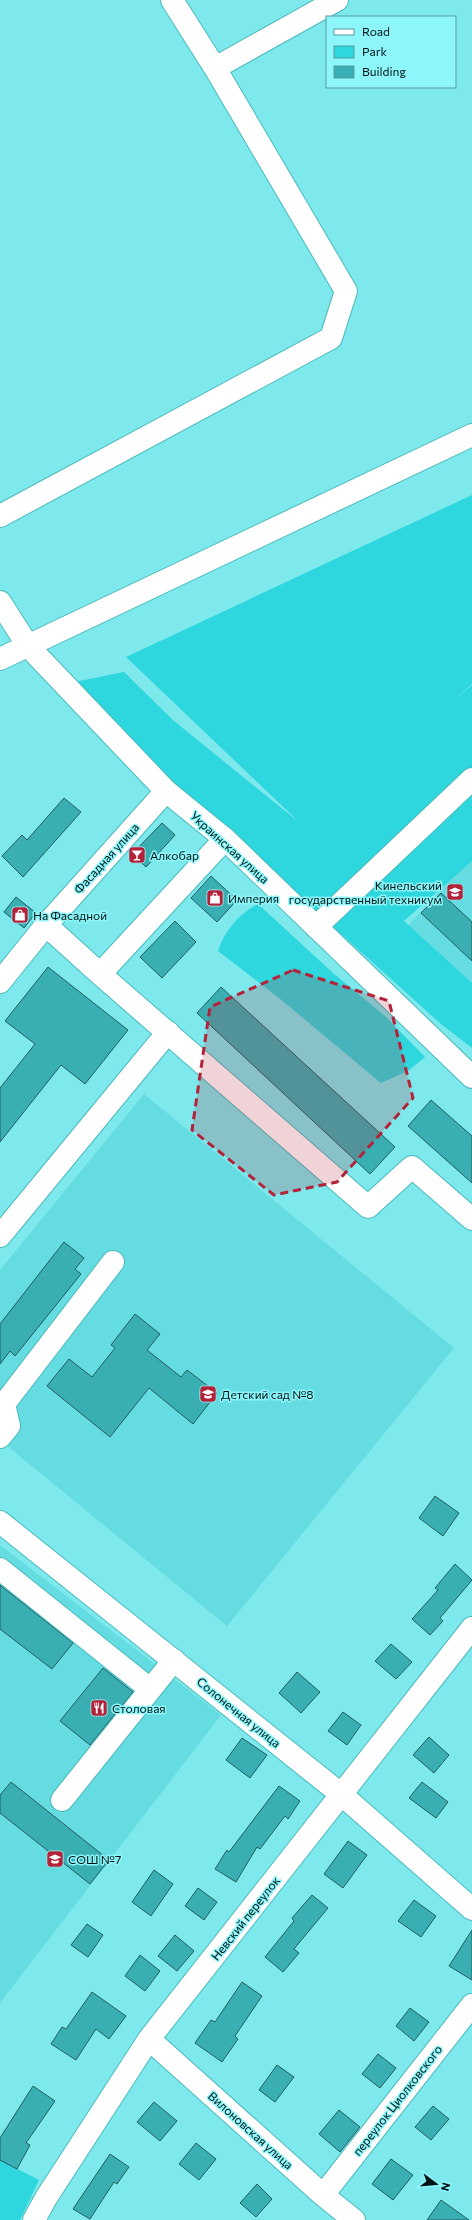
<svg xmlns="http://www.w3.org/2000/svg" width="472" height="2220" font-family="Commissioner,sans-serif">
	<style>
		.built { fill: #64dce1 }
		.green { fill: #2dd7dd }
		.building { fill: #3aafb3; stroke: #235d5f }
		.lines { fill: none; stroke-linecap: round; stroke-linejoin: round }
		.minor-casing { stroke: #4cb9be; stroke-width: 24 }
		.major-casing { stroke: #4cb9be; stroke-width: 24 }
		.minor { stroke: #fff; stroke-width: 22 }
		.major { stroke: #fff; stroke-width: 22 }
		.marked { fill: #b42239; fill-opacity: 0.2; stroke: #b42239; stroke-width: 3; stroke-dasharray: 8 5; stroke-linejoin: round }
		.labels { text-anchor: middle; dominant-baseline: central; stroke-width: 3; stroke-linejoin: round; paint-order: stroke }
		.street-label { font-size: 12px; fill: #001314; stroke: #8cf6fa }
		.poi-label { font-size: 12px; fill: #001314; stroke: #8cf6fa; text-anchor: start }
	</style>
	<rect width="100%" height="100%" fill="#7ee9ed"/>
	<path class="built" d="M 472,855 L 472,992 L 404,930 Z
		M 144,1094 L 454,1348 L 227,1626 L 0,1440 L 0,1270 Z
		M 0,1545 L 221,1715 L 0,2003 Z"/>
	<path class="green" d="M 472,495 L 472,684 L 452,702 L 472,685 L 472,861 L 404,921 L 472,983 L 472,1048 L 442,1025 L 64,684 L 124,672 L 174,721 L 300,823 L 126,657 Z
		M 258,904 L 333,973 L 385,1016 L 425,1057 L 408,1071 L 381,1083 L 279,998 L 218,951 C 225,930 239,914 258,904 Z
		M 0,2160 L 39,2180 L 20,2220 L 0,2220 Z"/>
	<path class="building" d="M 64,798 L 81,812 L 23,877 L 2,856 L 22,835 L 27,840 Z
		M 162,823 L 175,835 L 146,867 L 132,854 Z
		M 211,876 L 237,900 L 217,922 L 191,898 Z
		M 441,893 L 472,922 L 472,961 L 421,913 Z
		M 16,897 L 36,913 L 24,928 L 4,912 Z
		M 175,921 L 196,942 L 162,978 L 140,957 Z
		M 48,967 L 128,1030 L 85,1084 L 61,1065 L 0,1142 L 0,1088 L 35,1044 L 5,1021 Z
		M 221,987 L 395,1147 L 370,1174 L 197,1013 Z
		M 431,1100 L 472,1136 L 472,1183 L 408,1126 Z
		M 64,1242 L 84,1258 L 75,1269 L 81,1274 L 15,1356 L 10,1351 L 0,1364 L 0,1324 Z
		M 135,1314 L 160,1334 L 147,1350 L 181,1377 L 187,1370 L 217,1393 L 193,1424 L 149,1388 L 110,1437 L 47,1386 L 69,1359 L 92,1377 L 115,1348 L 111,1345 Z
		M 435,1496 L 459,1513 L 443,1536 L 419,1518 Z
		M 455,1564 L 472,1580 L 440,1618 L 443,1621 L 430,1635 L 412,1619 L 438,1590 L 435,1588 Z
		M 0,1585 L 73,1643 L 52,1669 L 0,1629 Z
		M 391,1644 L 412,1662 L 396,1679 L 375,1661 Z
		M 103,1668 L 133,1692 L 90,1745 L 60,1721 Z
		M 297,1672 L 320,1692 L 301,1713 L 279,1693 Z
		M 343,1712 L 361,1725 L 347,1745 L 328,1731 Z
		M 429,1737 L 449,1755 L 434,1773 L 413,1755 Z
		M 242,1738 L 267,1755 L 250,1778 L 226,1760 Z
		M 11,1782 L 109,1860 L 90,1884 L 0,1813 L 0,1795 Z
		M 422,1782 L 448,1802 L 436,1818 L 409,1798 Z
		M 279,1786 L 300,1801 L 288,1819 L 285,1816 L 260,1849 L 257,1847 L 236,1882 L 215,1869 L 227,1850 L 229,1852 Z
		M 348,1841 L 367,1855 L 343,1888 L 324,1874 Z
		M 154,1870 L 173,1884 L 151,1916 L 132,1902 Z
		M 198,1888 L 217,1902 L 204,1920 L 185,1906 Z
		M 312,1895 L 328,1908 L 294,1949 L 299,1953 L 283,1972 L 265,1957 L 294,1921 L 292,1918 Z
		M 414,1900 L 436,1916 L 421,1937 L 398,1921 Z
		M 87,1924 L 103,1935 L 88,1957 L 71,1945 Z
		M 472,1930 L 472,1980 L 449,1966 Z
		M 175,1935 L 194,1951 L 177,1971 L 158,1956 Z
		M 140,1955 L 160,1971 L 145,1991 L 125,1976 Z
		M 242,1982 L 262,1996 L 235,2036 L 238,2039 L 222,2062 L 195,2043 L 211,2020 L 215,2022 Z
		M 92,1992 L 126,2016 L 109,2039 L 96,2029 L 76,2060 L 51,2044 L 62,2027 L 66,2029 Z
		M 410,2008 L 429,2022 L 414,2041 L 396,2026 Z
		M 378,2054 L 396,2068 L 380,2088 L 362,2074 Z
		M 277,2065 L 294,2077 L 275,2102 L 259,2090 Z
		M 33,2086 L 55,2101 L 26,2143 L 30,2145 L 17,2169 L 0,2160 L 0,2138 Z
		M 154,2102 L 177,2121 L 160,2141 L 137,2122 Z
		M 433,2106 L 449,2119 L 431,2140 L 415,2127 Z
		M 339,2110 L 360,2127 L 340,2152 L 319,2134 Z
		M 196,2143 L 216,2159 L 199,2180 L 179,2164 Z
		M 110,2154 L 129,2167 L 117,2184 L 114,2182 L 90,2219 L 73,2209 Z
		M 391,2159 L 413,2175 L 393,2200 L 372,2184 Z
		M 257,2184 L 272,2199 L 256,2217 L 240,2203 Z
		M 441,2200 L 469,2220 L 427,2220 Z"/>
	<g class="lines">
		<defs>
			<path id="minor" d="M 215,68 L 337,0
				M 0,516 L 331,338 L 346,291 L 215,68 L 172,0
				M 0,602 L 28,646
				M 46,925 L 100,974 L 225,839
				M 316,927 L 472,779
				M 100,974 L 368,1207 L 412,1167 L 472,1219
				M 0,982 L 46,925 L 166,791
				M 0,1236 L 168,1032
				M 0,1437 L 9,1426 L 4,1404 L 113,1262
				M 0,1522 L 342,1795 L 472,1909
				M 0,1569 L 150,1689
				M 62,1800 L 174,1660
				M 149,2039 L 323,2195 L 354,2220
				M 323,2195 L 472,2005
				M 34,2220 L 46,2198 L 149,2039 L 472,1628"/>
			<path id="major" d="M 28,646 L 166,791 L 225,839 L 472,1077
				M 0,659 L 472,435"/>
		</defs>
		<use href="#minor" class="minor-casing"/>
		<use href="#major" class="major-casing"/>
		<use href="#minor" class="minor"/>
		<use href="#major" class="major"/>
	</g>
	<path class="marked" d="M 293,970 L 389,1001 L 413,1098 L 337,1182 L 274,1195 L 192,1130 L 210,1007 Z"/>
	<defs>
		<symbol id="bar-square" viewBox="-11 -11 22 22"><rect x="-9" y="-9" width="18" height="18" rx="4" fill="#b42239" stroke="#8cf6fa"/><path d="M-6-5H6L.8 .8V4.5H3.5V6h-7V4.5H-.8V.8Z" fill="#fff"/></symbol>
		<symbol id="university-square" viewBox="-11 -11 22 22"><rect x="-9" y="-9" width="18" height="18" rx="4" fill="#b42239" stroke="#8cf6fa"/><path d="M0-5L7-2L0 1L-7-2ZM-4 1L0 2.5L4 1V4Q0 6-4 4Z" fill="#fff"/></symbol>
		<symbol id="shop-square" viewBox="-11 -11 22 22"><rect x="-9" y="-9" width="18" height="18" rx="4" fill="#b42239" stroke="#8cf6fa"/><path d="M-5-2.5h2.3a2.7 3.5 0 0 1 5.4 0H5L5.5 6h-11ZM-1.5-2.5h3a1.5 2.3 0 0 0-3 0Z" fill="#fff"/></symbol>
		<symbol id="school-square" viewBox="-11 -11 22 22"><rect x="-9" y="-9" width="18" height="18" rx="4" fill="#b42239" stroke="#8cf6fa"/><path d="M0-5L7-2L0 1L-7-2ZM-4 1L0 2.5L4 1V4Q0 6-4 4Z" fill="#fff"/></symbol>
		<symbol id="restaurant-square" viewBox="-11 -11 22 22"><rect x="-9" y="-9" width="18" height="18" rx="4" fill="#b42239" stroke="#8cf6fa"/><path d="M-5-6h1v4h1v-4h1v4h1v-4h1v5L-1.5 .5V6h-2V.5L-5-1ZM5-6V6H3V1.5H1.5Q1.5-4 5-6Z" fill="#fff"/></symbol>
	</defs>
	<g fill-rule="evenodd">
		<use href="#bar-square" x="127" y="845" width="20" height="20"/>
		<use href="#university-square" x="445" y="882" width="20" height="20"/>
		<use href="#shop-square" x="205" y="888" width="20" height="20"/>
		<use href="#shop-square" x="10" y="905" width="20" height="20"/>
		<use href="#school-square" x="198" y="1384" width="20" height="20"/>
		<use href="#restaurant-square" x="89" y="1698" width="20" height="20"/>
		<use href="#school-square" x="45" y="1849" width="20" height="20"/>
	</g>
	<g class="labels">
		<g class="street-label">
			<text transform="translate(230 847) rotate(42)">Украинская улица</text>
			<text transform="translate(106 858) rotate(-48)">Фасадная улица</text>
			<text transform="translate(239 1712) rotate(39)">Солонечная улица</text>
			<text transform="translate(245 1918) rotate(-52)">Невский переулок</text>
			<text transform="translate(397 2100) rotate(-52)">переулок Циолковского</text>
			<text transform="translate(251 2130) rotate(42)">Вилоновская улица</text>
		</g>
		<g class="poi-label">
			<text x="150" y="855">Алкобар</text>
			<text x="442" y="885" text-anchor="end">Кинельский<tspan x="442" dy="14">государственный техникум</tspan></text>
			<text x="228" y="898">Империя</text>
			<text x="33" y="915">На Фасадной</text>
			<text x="221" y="1394">Детский сад №8</text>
			<text x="112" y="1708">Столовая</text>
			<text x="68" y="1859">СОШ №7</text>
		</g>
	</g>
	<rect x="326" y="16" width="130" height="72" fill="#8cf6fa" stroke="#549b9e"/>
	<rect x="334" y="29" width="20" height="6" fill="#ffffff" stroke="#549b9e"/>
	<text x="362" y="36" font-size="12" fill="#001314">Road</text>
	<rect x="334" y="46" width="20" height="12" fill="#2dd7dd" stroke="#549b9e"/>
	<text x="362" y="56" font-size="12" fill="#001314">Park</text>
	<rect x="334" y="66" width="20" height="12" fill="#3aafb3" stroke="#549b9e"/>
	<text x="362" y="76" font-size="12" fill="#001314">Building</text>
	<g transform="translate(436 2184) rotate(106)" stroke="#8cf6fa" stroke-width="3" paint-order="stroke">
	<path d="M0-3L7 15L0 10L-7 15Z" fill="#001314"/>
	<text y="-6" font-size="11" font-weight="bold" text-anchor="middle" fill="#001314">N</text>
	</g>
</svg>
